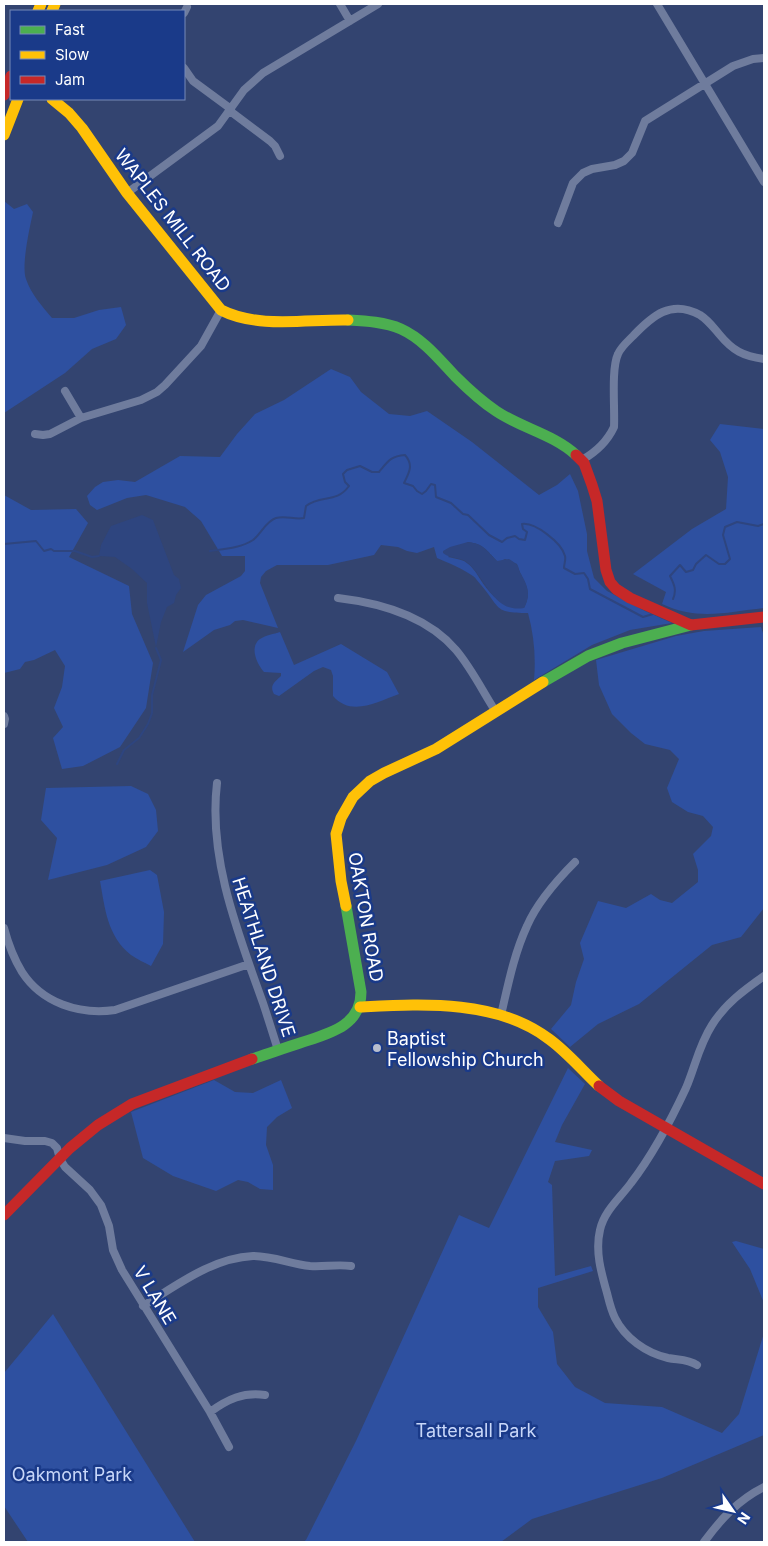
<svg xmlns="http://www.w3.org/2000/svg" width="768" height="1546" font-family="Inter,sans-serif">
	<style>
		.green { fill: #2e50a0; fill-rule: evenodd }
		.water { fill: #2e457f }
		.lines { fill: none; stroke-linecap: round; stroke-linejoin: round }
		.stream { stroke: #2e457f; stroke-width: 2 }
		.street { stroke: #6f7c9d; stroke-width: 8 }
		.fast { stroke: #4caf50; stroke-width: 11 }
		.slow { stroke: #ffc107; stroke-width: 11 }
		.jam { stroke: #c62828; stroke-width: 11 }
		.poi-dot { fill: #b8becd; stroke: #1a3a89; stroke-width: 2 }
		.labels { text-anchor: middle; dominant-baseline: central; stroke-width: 5; stroke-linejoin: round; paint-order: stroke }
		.street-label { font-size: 18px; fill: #fff; stroke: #1a3a89 }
		.poi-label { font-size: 18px; fill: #fff; stroke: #1a3a89; text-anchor: start }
		.park-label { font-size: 18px; fill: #c8d7f9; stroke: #1a3a89 }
	</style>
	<rect width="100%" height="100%" fill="#334470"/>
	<path class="green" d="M 4,201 L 14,209 L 27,204 L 33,212 C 30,227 21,265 26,279 C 31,294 42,306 52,318 L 74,318 L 99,310 L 121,307 L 126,325 L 116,339 L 92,349 L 65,373 L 4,413 Z
		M 331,369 L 350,377 L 361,392 L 389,414 L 410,416 L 427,411 L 472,442 L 539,495 L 557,485 L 570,474 L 578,491 L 587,534 L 587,551 L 594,578 L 607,591 L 645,611 L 672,623 L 630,630 L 592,645 L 534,680 C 536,658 534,635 528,613 C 493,613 501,608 481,585 C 478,582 476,578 473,576 C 463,569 449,563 437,558 L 434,547 L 417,553 L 407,551 L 398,547 L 381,545 L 374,555 L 328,565 L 277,565 L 266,571 L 261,577 L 260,583 L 278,628 L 243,620 L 235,621 L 230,625 L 214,630 L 183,652 L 198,605 L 206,595 L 241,576 L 245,571 L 245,556 L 222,556 L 201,521 L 185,507 L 146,495 L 127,498 L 97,510 L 90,505 L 87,496 L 95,487 L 103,482 L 118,480 L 135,482 L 180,456 L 220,457 L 237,434 L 255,414 L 284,400 ZM 468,542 C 484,544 486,550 497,561 L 501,561 L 505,559 L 517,564 C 522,582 534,588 524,608 C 503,608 491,596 480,579 C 476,572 471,565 464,561 C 459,559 453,558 448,557 Z
		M 720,424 L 764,429 L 764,608 C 727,612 698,621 662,604 L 666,592 L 633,574 L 692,529 L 726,509 L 728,477 L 720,452 L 710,440 Z
		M 4,495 L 31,510 L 76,509 L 88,523 L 69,557 L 129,586 L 132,614 L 153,663 L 146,708 L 120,747 L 83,766 L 62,769 L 53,738 L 63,727 L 54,708 L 62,687 L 65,666 L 55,650 L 34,660 L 25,662 L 20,669 L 4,673 Z
		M 761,627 L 764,636 L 764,908 L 741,937 L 712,945 L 639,1004 L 598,1024 L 570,1047 L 551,1029 L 571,1005 L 576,982 L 584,959 L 580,943 L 598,901 L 626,908 L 651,894 L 660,900 L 672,903 L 698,882 L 698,870 L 693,854 L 711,836 L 713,827 L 703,816 L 688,812 L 672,802 L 667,788 L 679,759 L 670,750 L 645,744 L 631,733 L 612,714 L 599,685 L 596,660 L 676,636 L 704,631 Z
		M 280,632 L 294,665 L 341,644 L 387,672 L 399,694 C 377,702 351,717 333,696 L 333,676 L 331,670 L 323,667 L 314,671 L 279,696 L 274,694 C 269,685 275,682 281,676 L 281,673 L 264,672 C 257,664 249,647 260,639 C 266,635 274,634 280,632 Z
		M 131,786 L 148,794 L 156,810 L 158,831 L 146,847 L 107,865 L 48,880 L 57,838 L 41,820 L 46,788 Z
		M 150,870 L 157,875 L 164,912 L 163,944 L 151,966 C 145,963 137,959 131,955 C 107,936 105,908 100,881 Z
		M 568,1068 L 585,1084 L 562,1125 L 555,1142 L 592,1150 L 589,1156 L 555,1161 L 548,1182 L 552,1185 L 555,1276 L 591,1266 L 593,1271 L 538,1288 L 538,1307 L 553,1332 L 557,1364 L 575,1387 L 605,1403 L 662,1407 L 722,1433 L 739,1414 L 764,1333 L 764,1435 L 662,1478 L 532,1519 L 501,1542 L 303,1542 L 306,1540 L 356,1441 L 459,1215 L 489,1228 Z
		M 214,1080 L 235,1092 L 253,1093 L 281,1080 L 292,1108 L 277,1117 L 267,1127 L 266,1145 L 273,1165 L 273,1190 L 260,1189 L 248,1182 L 238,1180 L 216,1191 L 173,1176 L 143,1158 L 131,1112 Z
		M 736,1241 L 764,1249 L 764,1303 L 750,1269 L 732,1242 Z
		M 53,1314 L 195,1542 L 28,1542 L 4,1506 L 4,1373 Z"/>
	<path class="water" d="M 142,515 L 153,520 L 174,575 L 179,579 L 181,588 L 176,595 L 174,603 L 167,607 L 161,622 L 156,647 L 147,603 L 147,583 L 132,569 L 115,557 L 99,556 L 101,545 L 111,526 Z
		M 468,542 C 484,544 486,550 497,561 L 509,559 C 512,561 516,563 518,566 C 519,569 519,572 521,574 C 528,586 531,595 524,608 C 492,614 485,574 465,561 C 458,557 451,559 443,553 L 443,551 L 450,547 Z"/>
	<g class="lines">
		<path class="stream" d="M 4,544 L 36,541 L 44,551 L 51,549 L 54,551 L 75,551 L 92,557 L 99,556
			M 210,551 C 224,549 241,548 253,540 C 261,534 266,521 276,518 C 286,515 294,520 304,518 L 306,506 C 321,494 336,504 349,486 L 345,482 L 343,474 L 347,470 L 360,466 L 372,472 L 379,472 C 388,461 391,456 405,455 C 414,465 409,473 404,483 L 413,486 L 417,491 L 422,494 L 426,491 L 431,484 L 435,485 L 436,497 L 451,503 L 463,514 L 468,515 L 489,535 L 502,542 L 507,538 L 515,536 L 519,539 L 525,540 L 527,532 L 523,529 L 522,524 C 535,522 562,543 565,556 C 566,560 564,564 564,568 L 575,574 L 584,573 L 588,579 L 590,589 L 643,617 L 653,614
			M 673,599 C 677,590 674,584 670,576 L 680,565 L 686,572 L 693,570 L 696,564 L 706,555 L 719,564 L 725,564 L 730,559 L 723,535 L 725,527 L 737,522 L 758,526 L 764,524
			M 117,764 L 124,750 L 139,738 L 148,724 L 152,713 L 152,695 L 161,660 L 156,648"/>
		<path class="street" d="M 340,4 L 350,21
			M 657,4 L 764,182
			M 184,13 L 187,7
			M 184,68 L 193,81 L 231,109
			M 230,111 L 270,141 L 275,146 L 280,156
			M 127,193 L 218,126 L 244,90 L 263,73 L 378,4
			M 558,223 L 573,183 L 583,173 L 592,169 L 615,165 L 624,161 L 632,153 L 645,121 L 733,66 L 753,59 L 764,58
			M 65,391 L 81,418
			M 35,434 L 43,435 L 50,434 L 81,418 L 141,400 L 157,392 L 165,385 L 201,346 L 221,310
			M 582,460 C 596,452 607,442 614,427 C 615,408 611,369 618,354 C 621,347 628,341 633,336 C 652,316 671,299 700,315 C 708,320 713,327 719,334 C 733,351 743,356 764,359
			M 338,598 C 381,603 427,616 456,650 C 472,669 483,692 496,712
			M 4,716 L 5,719 L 4,724
			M 217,783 C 208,858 238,933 263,1003 C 268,1018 273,1034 278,1050
			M 4,928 C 8,943 14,959 22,972 C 42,1003 79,1015 115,1010 L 249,964
			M 501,1015 C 508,985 514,954 527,926 C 537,903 557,880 575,862
			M 4,1138 L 25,1141 L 45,1141 L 52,1143 L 57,1148 L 60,1159 L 65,1167 L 90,1190 L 101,1205 L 109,1226 L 113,1250 L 122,1270 L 210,1412 L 229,1447
			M 143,1306 C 177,1285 212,1258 253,1256 C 273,1256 291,1264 310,1266 C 324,1267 337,1264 351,1266
			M 697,1365 C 688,1359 678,1360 668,1358 C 646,1353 625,1338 615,1318 C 611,1310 609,1301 607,1293 C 601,1272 595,1251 600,1230 C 604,1211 620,1198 631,1183 C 651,1157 672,1118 686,1088 C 695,1067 699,1045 712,1025 C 725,1004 744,990 764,976
			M 210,1412 C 228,1399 243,1392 265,1395
			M 704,1542 C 721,1519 738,1500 764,1487"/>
		<path class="fast" d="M 348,320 C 366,321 385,322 401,329 C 423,339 439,359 455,376 C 468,389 481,401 496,411 C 521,428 553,434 576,455
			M 543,682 L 588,656 L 622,643 L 691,625
			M 252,1059 C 268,1054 284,1048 300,1043 C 327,1034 361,1027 361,992 L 346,906"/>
		<path class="slow" d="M 38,11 L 41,4
			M 52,11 L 55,4
			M 52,99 L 69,113 L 82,128 L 127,193 L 221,310 C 258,329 308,319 348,320
			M 4,135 L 18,99
			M 346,906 L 341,881 L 336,834 L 341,818 L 353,797 L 370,781 L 384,773 L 436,749 L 543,682
			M 360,1007 C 422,1004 496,999 549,1039 C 567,1052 582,1070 599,1086"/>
		<path class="jam" d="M 4,95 L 11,76
			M 576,455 L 584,463 L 592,485 L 597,501 L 606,570 L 610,582 L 616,589 L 630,598 L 691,625 L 764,617
			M 599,1086 L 619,1101 L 764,1184
			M 4,1215 L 70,1148 L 98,1125 L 132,1104 L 252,1059"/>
	</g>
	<circle class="poi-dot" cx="377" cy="1048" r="5"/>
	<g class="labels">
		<g class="street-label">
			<text transform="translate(173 220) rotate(52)">WAPLES MILL ROAD</text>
			<text transform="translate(366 917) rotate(80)">OAKTON ROAD</text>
			<text transform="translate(264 957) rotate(72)">HEATHLAND DRIVE</text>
			<text transform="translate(155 1295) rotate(59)">V LANE</text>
		</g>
		<g class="poi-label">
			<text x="387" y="1038">Baptist<tspan x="387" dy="21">Fellowship Church</tspan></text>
		</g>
		<g class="park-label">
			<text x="476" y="1430">Tattersall Park</text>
			<text x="72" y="1474">Oakmont Park</text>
		</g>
	</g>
	<rect width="768" height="1546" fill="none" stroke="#ffffff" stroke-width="10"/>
	<rect x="10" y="10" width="175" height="90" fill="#1a3a89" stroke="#7689b8"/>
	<rect x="20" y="26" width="25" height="8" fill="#4caf50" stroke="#7689b8"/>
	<text x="55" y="35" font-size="15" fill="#ffffff">Fast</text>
	<rect x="20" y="51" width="25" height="8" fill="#ffc107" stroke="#7689b8"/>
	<text x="55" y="60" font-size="15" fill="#ffffff">Slow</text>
	<rect x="20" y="76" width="25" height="8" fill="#c62828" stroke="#7689b8"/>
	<text x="55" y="85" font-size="15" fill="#ffffff">Jam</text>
	<g transform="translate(733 1511) rotate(124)" stroke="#1a3a89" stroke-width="4" paint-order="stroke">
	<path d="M0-4L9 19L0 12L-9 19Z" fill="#ffffff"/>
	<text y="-8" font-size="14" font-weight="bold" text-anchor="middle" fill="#ffffff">N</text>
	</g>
</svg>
